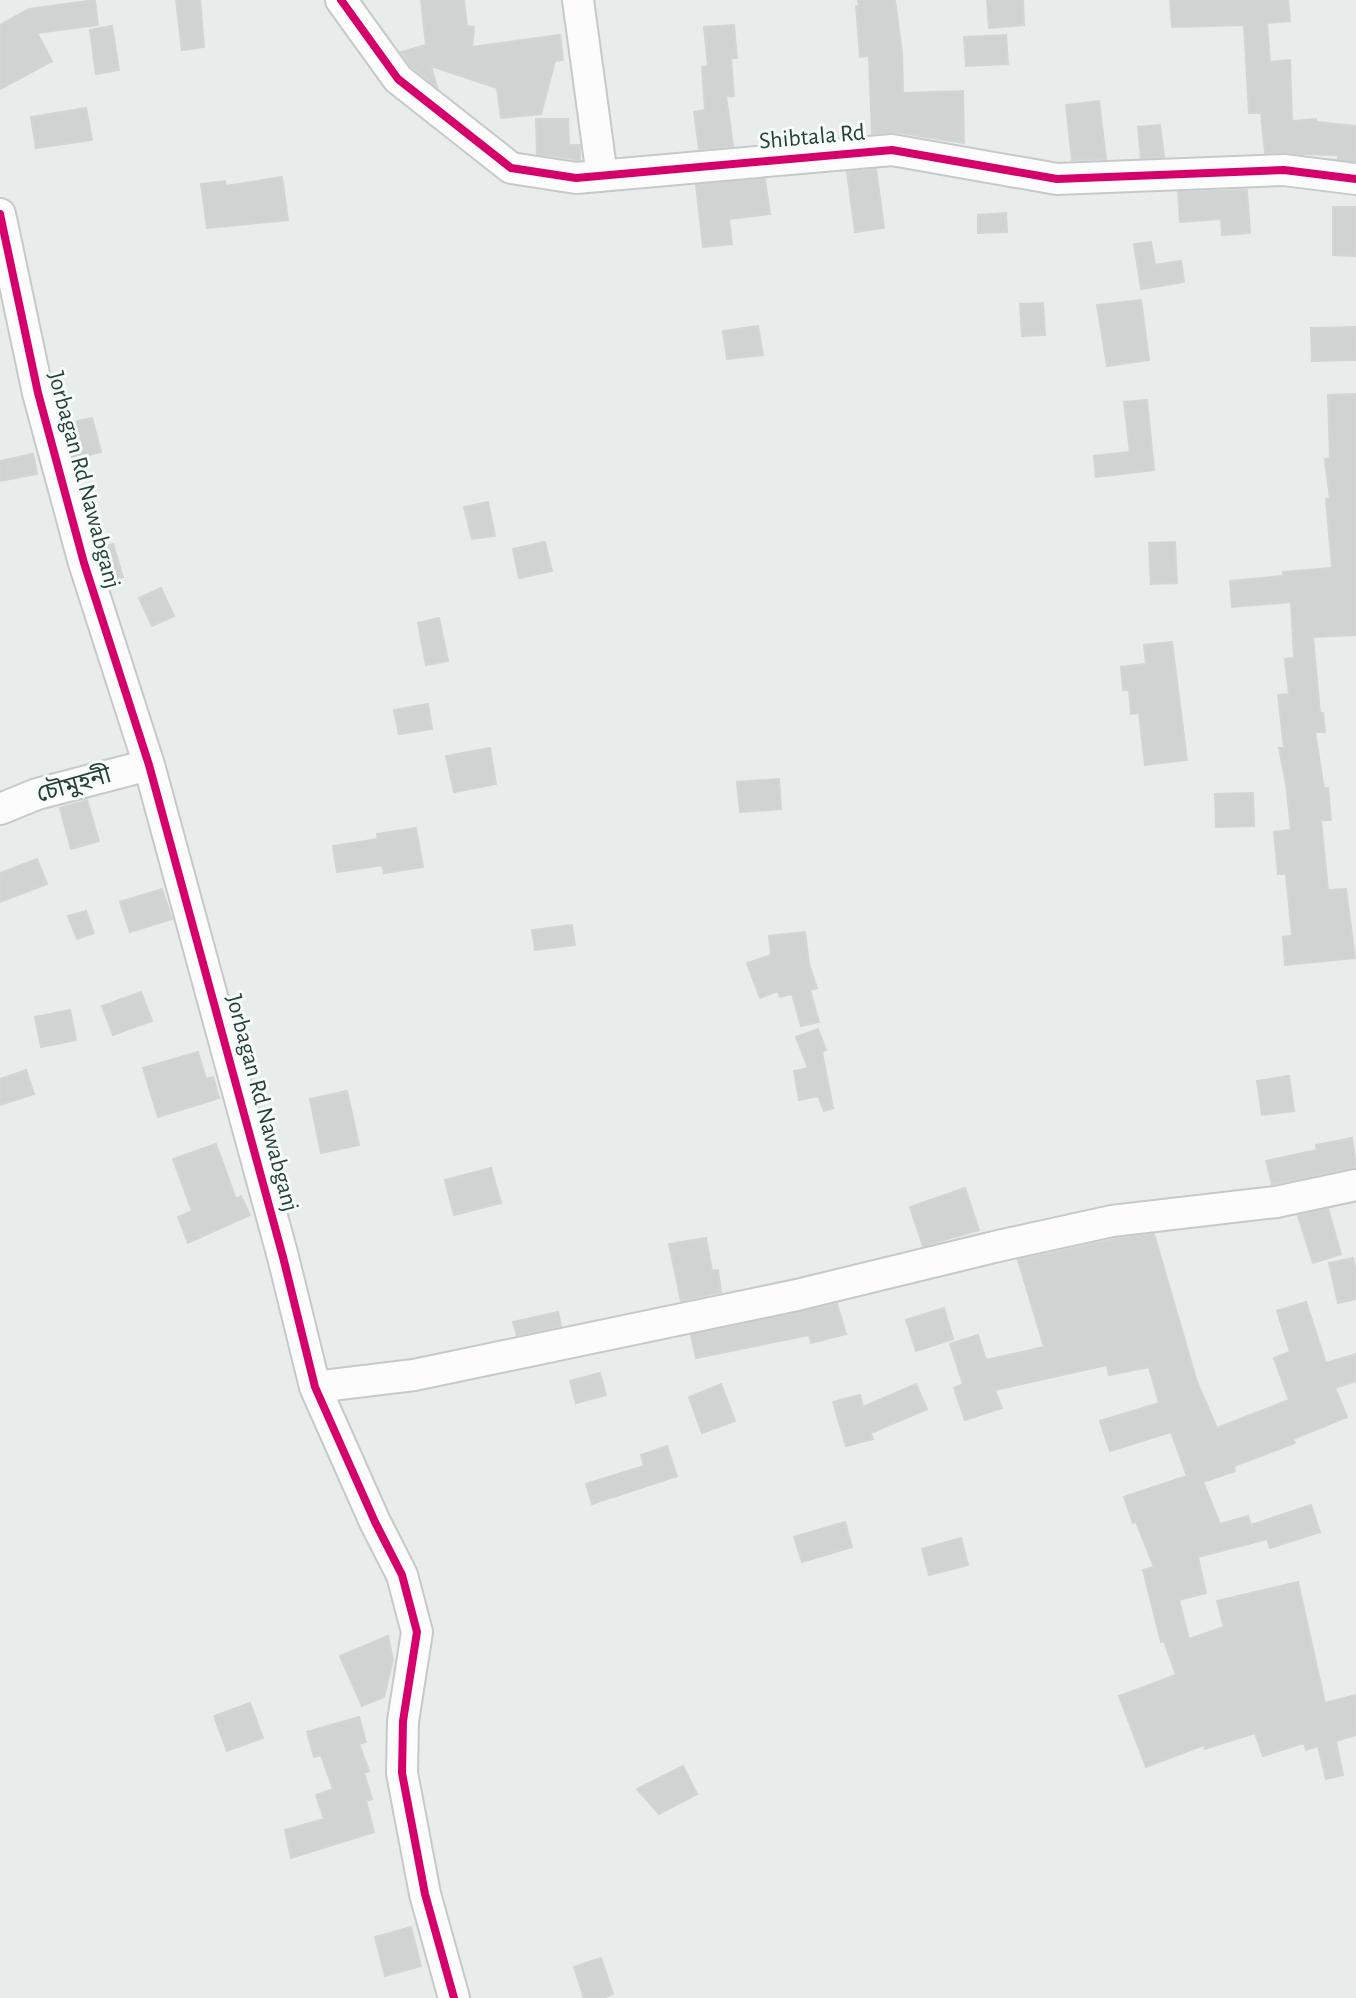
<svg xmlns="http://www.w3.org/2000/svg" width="1356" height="1998" font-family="'Alegreya Sans','Noto Sans Bengali',sans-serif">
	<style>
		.building { fill: #cfd4d2; stroke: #d1d6d4; stroke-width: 2 }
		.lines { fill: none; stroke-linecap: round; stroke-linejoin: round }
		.minor-casing { stroke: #c5cac8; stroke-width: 34 }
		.minor { stroke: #fcfcfc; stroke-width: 30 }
		.cycleway-casing { stroke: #f7fbf9; stroke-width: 13 }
		.cycleway { stroke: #d6006c; stroke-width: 8 }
		.labels { text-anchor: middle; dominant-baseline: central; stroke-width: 6; stroke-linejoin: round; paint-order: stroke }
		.street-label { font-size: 24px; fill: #24423a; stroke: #f7fbf9 }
	</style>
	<rect width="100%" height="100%" fill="#e8edeb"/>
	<path class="building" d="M 95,0 L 98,25 L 37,33 L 52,61 L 0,89 L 0,25 L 29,9 Z
		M 176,0 L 200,0 L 204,47 L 182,50 Z
		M 421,0 L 464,0 L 467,26 L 474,27 L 472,47 L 560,35 L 563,60 L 555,61 L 541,114 L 501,118 L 497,88 L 431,66 L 437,87 L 411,66 L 401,52 L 426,45 Z
		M 858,0 L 895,0 L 902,53 L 903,93 L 963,91 L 964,143 L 895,132 L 872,134 L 869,56 L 860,57 L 856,6 L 859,6 Z
		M 987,0 L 1023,0 L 1024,25 L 989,28 Z
		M 1170,0 L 1288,0 L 1290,21 L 1267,23 L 1270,62 L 1290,60 L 1292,121 L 1316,119 L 1316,122 L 1356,126 L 1356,161 L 1338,159 L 1338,155 L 1265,153 L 1261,113 L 1249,113 L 1244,25 L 1172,27 Z
		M 734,25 L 737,58 L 731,58 L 734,96 L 726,96 L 733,146 L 699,149 L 694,112 L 705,110 L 702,67 L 708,66 L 704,27 Z
		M 112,26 L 119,70 L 96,74 L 90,30 Z
		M 1006,35 L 1008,64 L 966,66 L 964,37 Z
		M 1099,101 L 1106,159 L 1072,160 L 1066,105 Z
		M 86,108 L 92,140 L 36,148 L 31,117 Z
		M 536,119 L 568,119 L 569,145 L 580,145 L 580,160 L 537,154 Z
		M 1160,125 L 1164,157 L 1141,158 L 1138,127 Z
		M 876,169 L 884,228 L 855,232 L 847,172 Z
		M 282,177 L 288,220 L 207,228 L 201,184 L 225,181 L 226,186 Z
		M 765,179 L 770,214 L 729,219 L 732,244 L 703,247 L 696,185 Z
		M 1247,190 L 1250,233 L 1222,235 L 1221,219 L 1180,222 L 1178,192 Z
		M 1333,207 L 1356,207 L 1355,256 L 1333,255 Z
		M 1006,213 L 1007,232 L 978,233 L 978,215 Z
		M 1151,242 L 1155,265 L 1181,261 L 1184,282 L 1141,289 L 1134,244 Z
		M 1141,300 L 1149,360 L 1107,366 L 1097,305 Z
		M 1043,303 L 1045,335 L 1022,336 L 1020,304 Z
		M 758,326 L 763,355 L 727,359 L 723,331 Z
		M 1356,327 L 1356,360 L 1312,361 L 1311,328 Z
		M 1356,394 L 1356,635 L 1313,637 L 1320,713 L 1323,713 L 1325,732 L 1315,732 L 1324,789 L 1328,788 L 1331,820 L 1321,820 L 1328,890 L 1346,889 L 1355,958 L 1285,965 L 1283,937 L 1292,936 L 1286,874 L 1278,874 L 1274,832 L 1291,830 L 1286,784 L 1279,748 L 1284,748 L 1278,695 L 1289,694 L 1285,659 L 1294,658 L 1291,602 L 1232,607 L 1230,581 L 1283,576 L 1283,572 L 1332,568 L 1326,499 L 1330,499 L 1325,459 L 1330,458 L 1328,395 Z
		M 1147,400 L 1154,470 L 1096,477 L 1094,456 L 1130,452 L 1124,402 Z
		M 92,418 L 101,452 L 74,459 L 65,424 Z
		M 33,454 L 37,474 L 0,481 L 0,461 Z
		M 488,502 L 495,536 L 472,539 L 464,507 Z
		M 545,542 L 552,571 L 519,578 L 513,549 Z
		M 1175,542 L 1177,583 L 1151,584 L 1149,543 Z
		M 113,544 L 123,577 L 109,581 L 99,548 Z
		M 161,588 L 174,616 L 152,626 L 139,598 Z
		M 439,618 L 448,661 L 426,665 L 418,623 Z
		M 1172,642 L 1187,760 L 1145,765 L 1139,713 L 1131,714 L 1129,690 L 1123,690 L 1121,667 L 1146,664 L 1144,645 Z
		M 428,704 L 432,729 L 399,734 L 394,710 Z
		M 490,748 L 496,784 L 454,792 L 446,756 Z
		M 779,779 L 781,809 L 740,812 L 737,782 Z
		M 1253,793 L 1254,826 L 1216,827 L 1215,794 Z
		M 87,800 L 99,841 L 71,849 L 60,808 Z
		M 416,828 L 423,867 L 384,873 L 382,865 L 337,872 L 333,846 L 378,839 L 377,834 Z
		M 37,859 L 47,884 L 0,902 L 0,873 Z
		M 162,889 L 172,919 L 130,932 L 120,902 Z
		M 86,911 L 94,933 L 77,939 L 68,916 Z
		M 572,925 L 575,945 L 535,950 L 532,930 Z
		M 805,932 L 809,964 L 817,988 L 810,990 L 819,1022 L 801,1026 L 792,994 L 780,997 L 778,991 L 760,998 L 747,963 L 771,955 L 769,936 Z
		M 141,992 L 152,1021 L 113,1035 L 102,1006 Z
		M 70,1010 L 76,1040 L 41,1047 L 35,1017 Z
		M 818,1029 L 826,1050 L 822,1052 L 833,1108 L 824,1111 L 818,1096 L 799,1100 L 794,1071 L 808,1068 L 796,1037 Z
		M 198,1052 L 206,1079 L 213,1077 L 219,1098 L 158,1117 L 143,1068 Z
		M 26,1070 L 34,1094 L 0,1105 L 0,1079 Z
		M 1289,1076 L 1294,1111 L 1262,1115 L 1257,1081 Z
		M 347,1091 L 359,1145 L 321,1153 L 310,1099 Z
		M 1352,1138 L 1356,1167 L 1272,1184 L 1266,1161 L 1317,1150 L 1316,1145 Z
		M 216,1144 L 236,1199 L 241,1196 L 250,1215 L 188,1243 L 178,1217 L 192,1211 L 173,1159 Z
		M 491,1168 L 501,1203 L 454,1215 L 445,1180 Z
		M 965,1188 L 979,1230 L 923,1246 L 910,1207 Z
		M 1328,1209 L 1341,1254 L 1313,1263 L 1298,1216 Z
		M 1154,1234 L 1197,1382 L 1217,1428 L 1289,1400 L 1274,1358 L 1290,1352 L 1277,1311 L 1306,1302 L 1326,1363 L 1356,1354 L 1356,1381 L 1335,1388 L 1347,1417 L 1293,1439 L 1295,1443 L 1234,1466 L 1235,1471 L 1203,1482 L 1220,1524 L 1248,1516 L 1251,1525 L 1311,1505 L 1320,1532 L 1270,1548 L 1267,1539 L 1198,1557 L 1206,1593 L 1179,1600 L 1189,1639 L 1224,1627 L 1217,1601 L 1298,1582 L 1325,1703 L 1356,1695 L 1356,1735 L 1336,1741 L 1343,1775 L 1326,1779 L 1318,1746 L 1306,1750 L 1304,1743 L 1263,1756 L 1255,1733 L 1205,1749 L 1204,1745 L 1146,1767 L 1119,1696 L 1176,1675 L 1164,1641 L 1161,1642 L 1143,1570 L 1154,1567 L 1136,1522 L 1133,1523 L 1124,1497 L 1187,1476 L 1171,1432 L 1110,1451 L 1100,1421 L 1159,1403 L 1149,1367 L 1109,1375 L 1107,1365 L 995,1390 L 1002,1408 L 965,1420 L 954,1388 L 963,1384 L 950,1344 L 978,1335 L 986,1360 L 1044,1347 L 1018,1260 L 1115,1239 Z
		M 706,1238 L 712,1271 L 718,1270 L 721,1292 L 681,1301 L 669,1244 Z
		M 1353,1258 L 1356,1273 L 1356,1299 L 1338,1303 L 1329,1263 Z
		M 837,1304 L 846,1334 L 811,1343 L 809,1335 L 696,1358 L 691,1335 Z
		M 944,1308 L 953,1339 L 916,1351 L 906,1320 Z
		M 558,1312 L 561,1326 L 517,1335 L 513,1322 Z
		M 600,1373 L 606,1395 L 576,1403 L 570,1381 Z
		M 721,1384 L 735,1421 L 702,1433 L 689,1397 Z
		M 916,1384 L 927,1409 L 871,1433 L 873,1439 L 846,1446 L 833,1402 L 860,1395 L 863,1407 Z
		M 667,1446 L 677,1476 L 592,1504 L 586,1484 L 644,1466 L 641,1455 Z
		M 845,1522 L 852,1547 L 802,1562 L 794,1537 Z
		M 961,1538 L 968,1565 L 929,1575 L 922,1549 Z
		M 388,1636 L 393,1660 L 384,1697 L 362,1706 L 340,1656 Z
		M 250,1703 L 263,1738 L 227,1751 L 214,1716 Z
		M 359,1717 L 366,1742 L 359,1744 L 369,1771 L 364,1773 L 372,1799 L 366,1801 L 374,1832 L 291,1858 L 285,1830 L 324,1819 L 316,1795 L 333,1789 L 321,1755 L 314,1757 L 307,1732 Z
		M 683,1766 L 697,1794 L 659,1814 L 637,1789 Z
		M 411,1927 L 421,1966 L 385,1976 L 375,1937 Z
		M 601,1958 L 613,1994 L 603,1998 L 584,1998 L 574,1967 Z"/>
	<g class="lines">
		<defs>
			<path id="minor" d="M 341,0 L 398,79 L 511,168 L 576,178 L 892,150 L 1057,179 L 1284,170 L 1356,179
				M 578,0 L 602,176
				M 0,214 L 38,393 L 84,563 L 149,765 L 283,1257 L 315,1387 L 375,1522 L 402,1575 L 417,1632 L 403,1721 L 402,1773 L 425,1894 L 454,1998
				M 0,809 L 37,794 L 149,765
				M 315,1387 L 414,1375 L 797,1295 L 994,1247 L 1112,1221 L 1276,1202 L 1356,1185"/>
		</defs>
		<use href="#minor" class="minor-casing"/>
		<use href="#minor" class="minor"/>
		<defs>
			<path id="cycleway" d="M 341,0 L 398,79 L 511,168 L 576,178 L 892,150 L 1057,179 L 1284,170 L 1356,179
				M 0,214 L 38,393 L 84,563 L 149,765 L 283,1257 L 315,1387 L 375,1522 L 402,1575 L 417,1632 L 403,1721 L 402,1773 L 425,1894 L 454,1998"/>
		</defs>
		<use href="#cycleway" class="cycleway-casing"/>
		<use href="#cycleway" class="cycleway"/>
	</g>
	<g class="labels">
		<g class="street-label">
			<text transform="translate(812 137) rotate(-5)">Shibtala Rd</text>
			<text transform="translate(84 480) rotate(75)">Jorbagan Rd Nawabganj</text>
			<text transform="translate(74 785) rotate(-16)">চৌমুহনী</text>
			<text transform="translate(262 1103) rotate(75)">Jorbagan Rd Nawabganj</text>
		</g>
	</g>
</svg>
